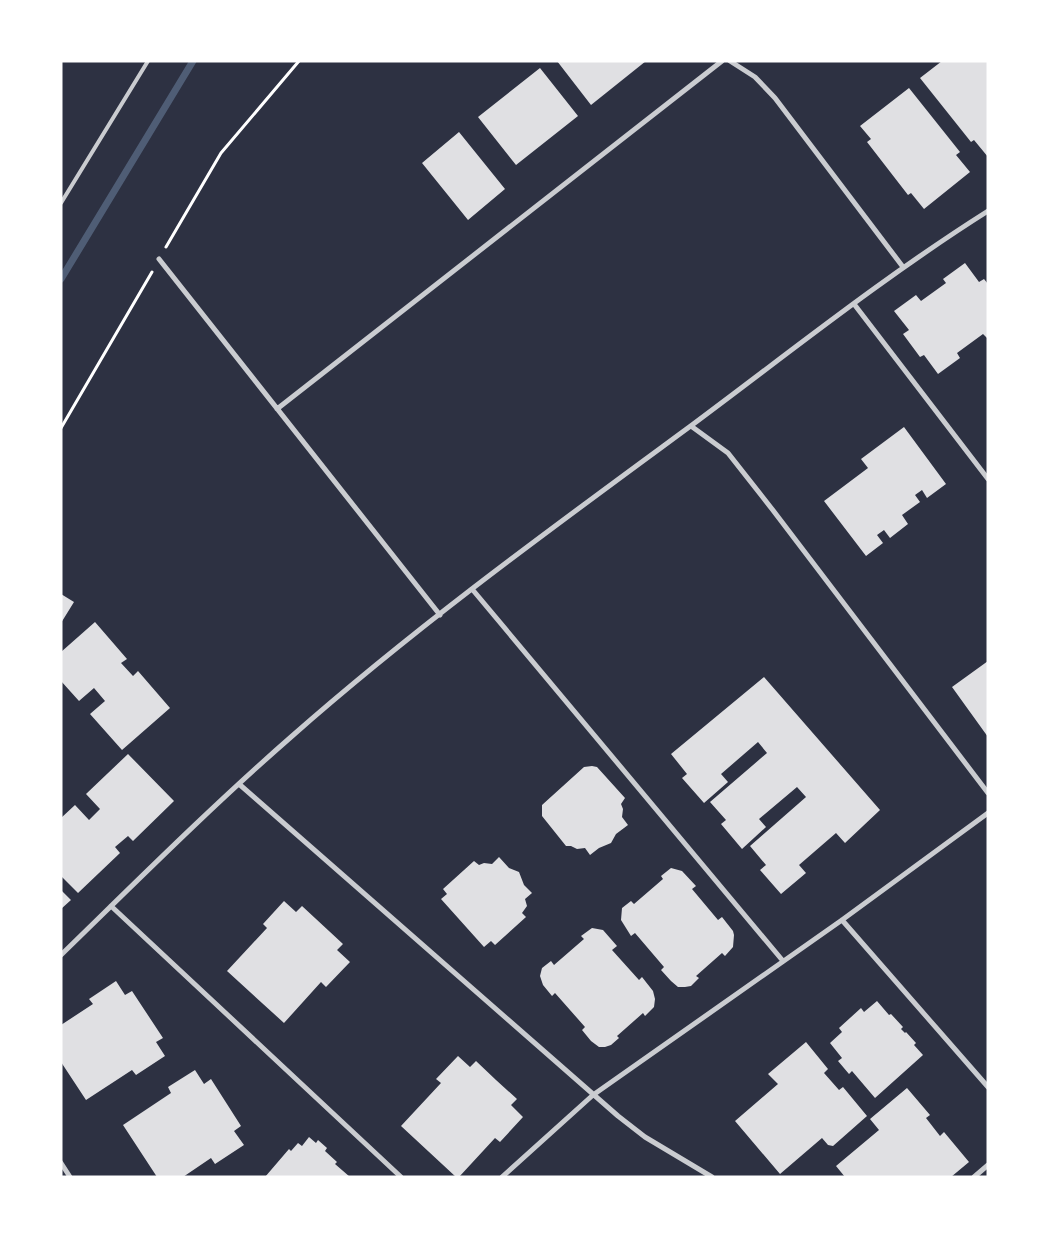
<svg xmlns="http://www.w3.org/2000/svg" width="1049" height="1238" font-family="Poppins,sans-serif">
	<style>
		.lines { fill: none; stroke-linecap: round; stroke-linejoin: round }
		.stream { stroke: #4f5d75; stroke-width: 7 }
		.building { fill: #e0e0e3 }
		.path { stroke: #fff; stroke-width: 3 }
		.service { stroke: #caccd0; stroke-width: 4 }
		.minor { stroke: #caccd0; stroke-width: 5 }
	</style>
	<rect width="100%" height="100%" fill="#2d3142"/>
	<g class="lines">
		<path class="stream" d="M 61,279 L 193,61"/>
	</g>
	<path class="building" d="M 557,61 L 646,61 L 591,105 Z
		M 942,61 L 988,61 L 988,157 L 974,140 L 971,142 L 920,78 Z
		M 540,68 L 578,116 L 516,165 L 478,117 Z
		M 909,88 L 960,152 L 956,155 L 970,172 L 924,209 L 911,193 L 908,195 L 867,142 L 871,139 L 860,126 Z
		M 459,132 L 505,189 L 468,220 L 422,163 Z
		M 965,263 L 979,282 L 984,279 L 988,284 L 988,337 L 987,338 L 983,334 L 957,353 L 960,358 L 938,374 L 924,355 L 920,357 L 903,334 L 909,330 L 894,311 L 916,295 L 921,301 L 946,283 L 943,279 Z
		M 904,427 L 946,484 L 927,498 L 922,490 L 915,495 L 920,502 L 902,515 L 908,524 L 890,538 L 884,530 L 877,535 L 883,543 L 866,556 L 824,501 L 868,468 L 861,459 Z
		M 61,594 L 74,602 L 61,623 Z
		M 95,622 L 127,659 L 121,663 L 133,676 L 138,671 L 170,708 L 122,750 L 90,714 L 105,701 L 94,688 L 79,701 L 61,681 L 61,652 Z
		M 988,661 L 988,737 L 952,687 Z
		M 764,677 L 880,810 L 845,843 L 836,833 L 799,865 L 806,873 L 781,894 L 760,870 L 766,865 L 750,846 L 806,797 L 797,787 L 759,819 L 766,827 L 742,849 L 721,824 L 726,820 L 710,802 L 767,753 L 758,742 L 721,774 L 728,782 L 704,803 L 682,778 L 687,774 L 671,754 Z
		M 128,754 L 174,801 L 133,841 L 128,836 L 115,847 L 120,853 L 78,893 L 61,876 L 61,818 L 75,805 L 89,820 L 100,809 L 86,794 Z
		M 592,766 L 597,767 L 625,798 L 621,804 L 623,809 L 622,817 L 628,825 L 616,834 L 611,843 L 599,848 L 590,855 L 585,848 L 577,849 L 571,846 L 566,846 L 542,816 L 542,805 L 584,767 Z
		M 499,857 L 509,868 L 519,872 L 524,885 L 532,893 L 525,899 L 527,906 L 522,913 L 526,917 L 495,945 L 491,941 L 484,947 L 441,899 L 447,894 L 443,889 L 474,861 L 479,865 L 484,863 L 492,864 Z
		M 671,868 L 682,871 L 696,886 L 692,889 L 718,920 L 722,917 L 733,931 L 734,935 L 733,947 L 725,956 L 722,953 L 696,976 L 699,978 L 691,986 L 685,987 L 678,987 L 671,981 L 661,970 L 664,967 L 635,933 L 631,936 L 621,920 L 622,908 L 631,901 L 634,904 L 663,879 L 661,876 Z
		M 61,890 L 71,900 L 61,909 Z
		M 284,901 L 296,912 L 302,906 L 343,944 L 337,950 L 350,962 L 326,987 L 321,982 L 284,1023 L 227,971 L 267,928 L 263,924 Z
		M 592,928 L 603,930 L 617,946 L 612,950 L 639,980 L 642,977 L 653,991 L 655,999 L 654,1007 L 645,1016 L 643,1013 L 617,1036 L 619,1038 L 611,1045 L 605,1047 L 599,1047 L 591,1041 L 582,1030 L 585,1027 L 555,993 L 552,996 L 543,985 L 540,976 L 542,968 L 551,961 L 554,965 L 584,939 L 581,936 Z
		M 116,981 L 125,995 L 132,991 L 163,1038 L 156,1042 L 165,1056 L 136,1075 L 132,1070 L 86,1100 L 61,1062 L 61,1025 L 93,1004 L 89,999 Z
		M 877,1001 L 889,1015 L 891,1014 L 903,1027 L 901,1029 L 905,1033 L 906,1032 L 916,1043 L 914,1045 L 923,1055 L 875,1098 L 852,1071 L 849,1074 L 838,1061 L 842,1058 L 830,1043 L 842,1032 L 839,1028 L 861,1008 L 864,1012 Z
		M 806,1042 L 828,1069 L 824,1073 L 839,1090 L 843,1087 L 867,1116 L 833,1146 L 828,1145 L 822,1138 L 780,1174 L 735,1121 L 778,1084 L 768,1074 Z
		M 458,1056 L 470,1067 L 476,1061 L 496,1080 L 517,1099 L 511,1105 L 523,1117 L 500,1142 L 495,1138 L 459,1177 L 456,1177 L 401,1126 L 441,1083 L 436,1079 Z
		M 195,1070 L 204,1084 L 211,1079 L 241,1126 L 234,1131 L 244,1145 L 215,1164 L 211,1158 L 183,1177 L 157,1177 L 123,1125 L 171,1093 L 168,1087 Z
		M 907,1088 L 930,1115 L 926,1118 L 940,1136 L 944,1132 L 969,1162 L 951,1177 L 845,1177 L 836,1166 L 879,1130 L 870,1119 Z
		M 309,1137 L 316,1143 L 318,1140 L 327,1148 L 325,1151 L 337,1162 L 335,1164 L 350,1177 L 265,1177 L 289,1149 L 291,1151 L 298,1143 L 302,1146 Z"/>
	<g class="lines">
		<path class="path" d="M 166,247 L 221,153 L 299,61
			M 61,428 L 152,272"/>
		<path class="service" d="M 61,203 L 148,61"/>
		<path class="minor" d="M 730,61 L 755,77 L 775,98 L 903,267
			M 159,259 L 440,615
			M 854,304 L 988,479
			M 277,409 L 722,61
			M 691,426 L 728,453 L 772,509 L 988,793
			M 472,589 L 783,961
			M 239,784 L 618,1116 L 645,1137 L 712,1177
			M 111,906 L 401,1177
			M 842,920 L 988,1087
			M 61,955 C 137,881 212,806 291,737 C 418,625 556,525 692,425 C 790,352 885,276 988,211
			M 61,1163 L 70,1177
			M 502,1177 L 593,1095 L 842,920 L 988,813
			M 974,1177 L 988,1165"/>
	</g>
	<rect width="1049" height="1238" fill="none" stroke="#ffffff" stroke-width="125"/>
</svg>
